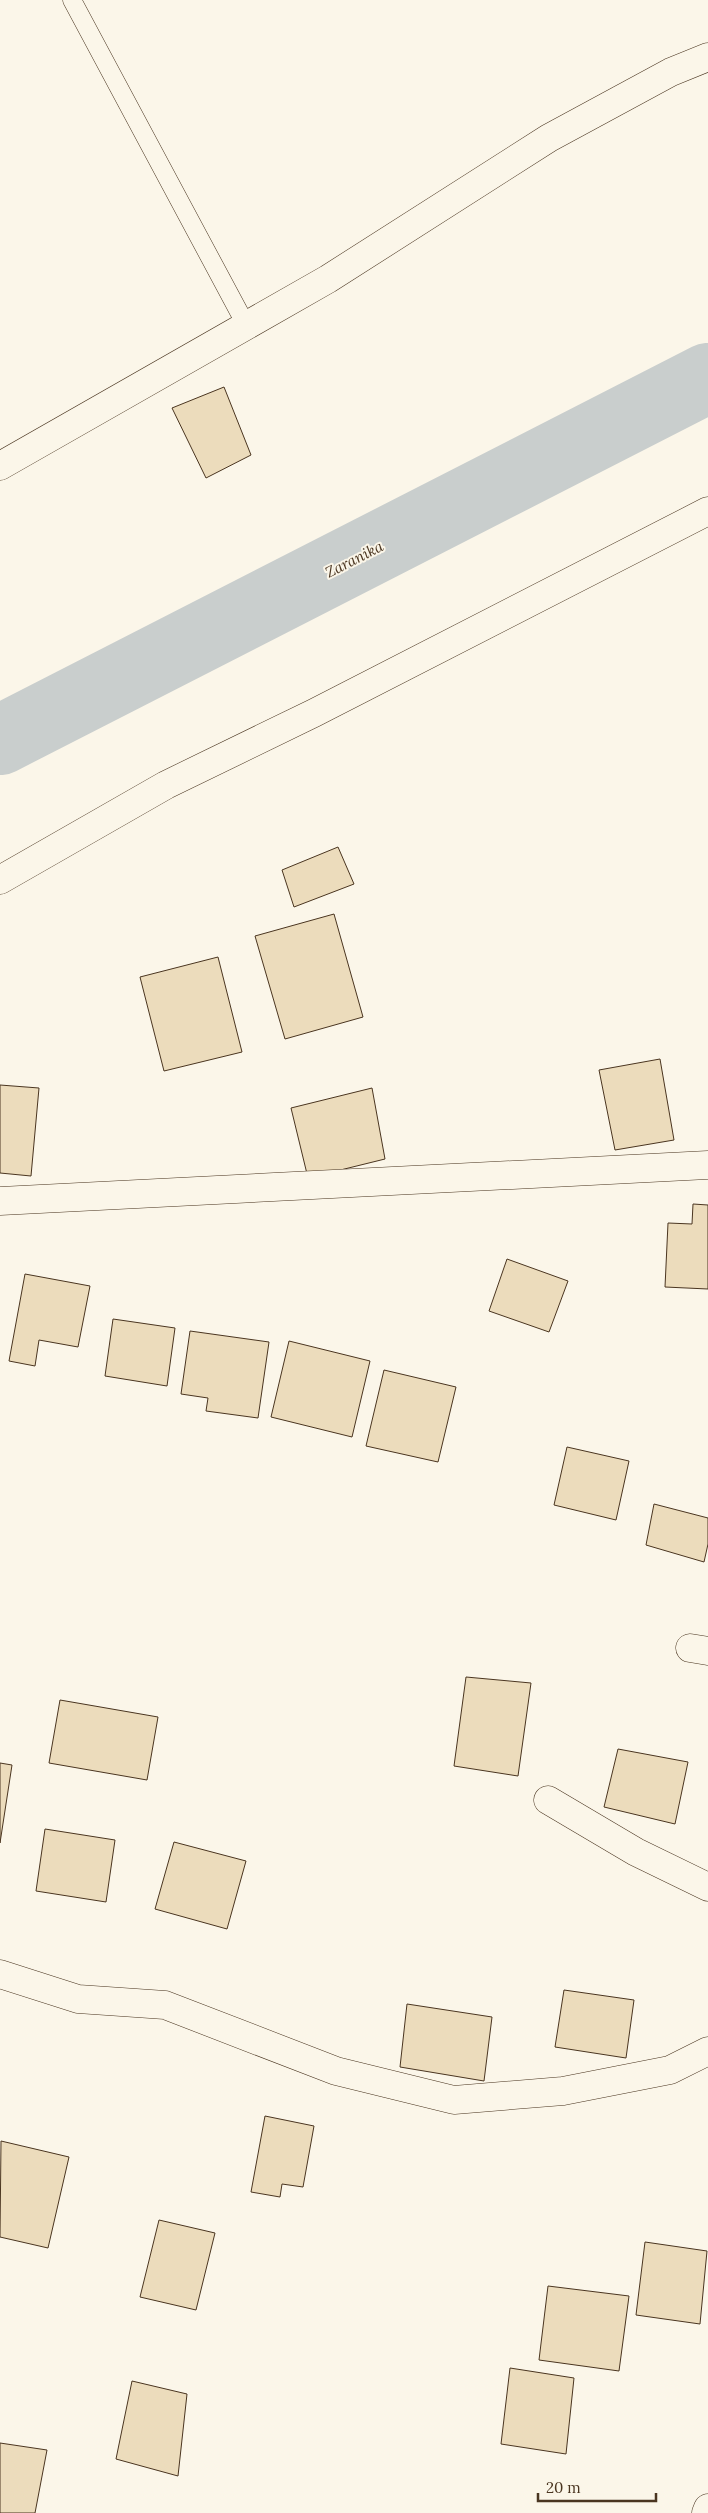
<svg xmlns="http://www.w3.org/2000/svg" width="708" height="2513" font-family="Lora,serif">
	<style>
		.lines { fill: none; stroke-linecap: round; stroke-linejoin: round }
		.river { stroke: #c9cecd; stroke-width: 70 }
		.building { fill: #ecdcbc; stroke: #4a3520 }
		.lane-casing { stroke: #4a3520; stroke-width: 19 }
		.street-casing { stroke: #4a3520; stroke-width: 29 }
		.lane { stroke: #fbf6e9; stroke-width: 18 }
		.street { stroke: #fbf6e9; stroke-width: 28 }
		.labels { text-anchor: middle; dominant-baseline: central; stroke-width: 4; stroke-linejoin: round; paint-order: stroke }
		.water-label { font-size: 15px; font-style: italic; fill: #4a3520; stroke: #fbf6e9 }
	</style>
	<rect width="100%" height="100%" fill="#fbf6e9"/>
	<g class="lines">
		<path class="river" d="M 0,740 L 708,378"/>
	</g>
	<path class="building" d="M 224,387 L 251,455 L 206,478 L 172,408 Z
		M 338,847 L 354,884 L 294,907 L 282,870 Z
		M 334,914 L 363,1017 L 285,1039 L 255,936 Z
		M 218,957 L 242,1052 L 164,1071 L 140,977 Z
		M 660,1059 L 674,1140 L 615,1150 L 599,1070 Z
		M 0,1085 L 39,1088 L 31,1176 L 0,1173 Z
		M 372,1088 L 385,1159 L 308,1178 L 291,1108 Z
		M 693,1204 L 708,1205 L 708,1289 L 665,1287 L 668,1223 L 692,1224 Z
		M 507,1259 L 568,1281 L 549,1332 L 489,1311 Z
		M 25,1274 L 90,1286 L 78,1347 L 39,1340 L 35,1366 L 9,1361 Z
		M 113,1319 L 175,1328 L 167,1386 L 105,1376 Z
		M 190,1331 L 269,1342 L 258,1418 L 206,1411 L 208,1398 L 181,1394 Z
		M 289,1341 L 370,1361 L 352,1437 L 271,1417 Z
		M 384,1370 L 456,1387 L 438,1462 L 366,1446 Z
		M 567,1447 L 629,1461 L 616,1520 L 554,1505 Z
		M 654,1504 L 708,1518 L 708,1544 L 704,1562 L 646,1545 Z
		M 466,1677 L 531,1683 L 518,1776 L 454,1766 Z
		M 60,1700 L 158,1717 L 147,1780 L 49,1763 Z
		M 618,1749 L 688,1762 L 675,1824 L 604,1807 Z
		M 0,1763 L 12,1765 L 0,1843 Z
		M 45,1829 L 115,1840 L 106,1902 L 36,1891 Z
		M 174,1842 L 246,1861 L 227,1929 L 155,1909 Z
		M 564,1990 L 634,2000 L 626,2058 L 555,2047 Z
		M 407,2004 L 492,2017 L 484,2081 L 400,2067 Z
		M 265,2116 L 314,2126 L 303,2187 L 282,2184 L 280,2197 L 251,2192 Z
		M 1,2141 L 69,2157 L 48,2248 L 0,2237 Z
		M 159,2220 L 215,2233 L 196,2310 L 140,2297 Z
		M 645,2242 L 707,2251 L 700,2324 L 636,2315 Z
		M 548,2286 L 629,2296 L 619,2371 L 539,2360 Z
		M 510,2368 L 574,2378 L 566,2454 L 501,2444 Z
		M 132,2381 L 187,2394 L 178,2476 L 116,2459 Z
		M 0,2443 L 47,2450 L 35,2513 L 0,2513 Z"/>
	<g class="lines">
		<defs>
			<path id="lane" d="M 72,0 L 246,325"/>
			<path id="street" d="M 0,466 L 328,279 L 549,138 L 671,72 L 708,57
				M 0,880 L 166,785 L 314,713 L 708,511
				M 0,1201 L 708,1165
				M 690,1648 L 708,1651
				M 548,1800 L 636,1852 L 708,1887
				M 0,1974 L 78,1999 L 165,2005 L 336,2071 L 454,2100 L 563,2091 L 670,2070 L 708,2051
				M 706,2513 L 708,2508"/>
		</defs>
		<use href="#lane" class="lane-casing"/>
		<use href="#street" class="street-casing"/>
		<use href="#lane" class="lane"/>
		<use href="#street" class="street"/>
	</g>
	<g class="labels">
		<g class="water-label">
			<text transform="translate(354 559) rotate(-27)">Zaranika</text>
		</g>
	</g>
	<path d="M538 2493v8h118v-8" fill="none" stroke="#4a3520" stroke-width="2.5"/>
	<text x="546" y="2493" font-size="15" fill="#4a3520" stroke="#fbf6e9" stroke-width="4" paint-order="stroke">20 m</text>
</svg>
